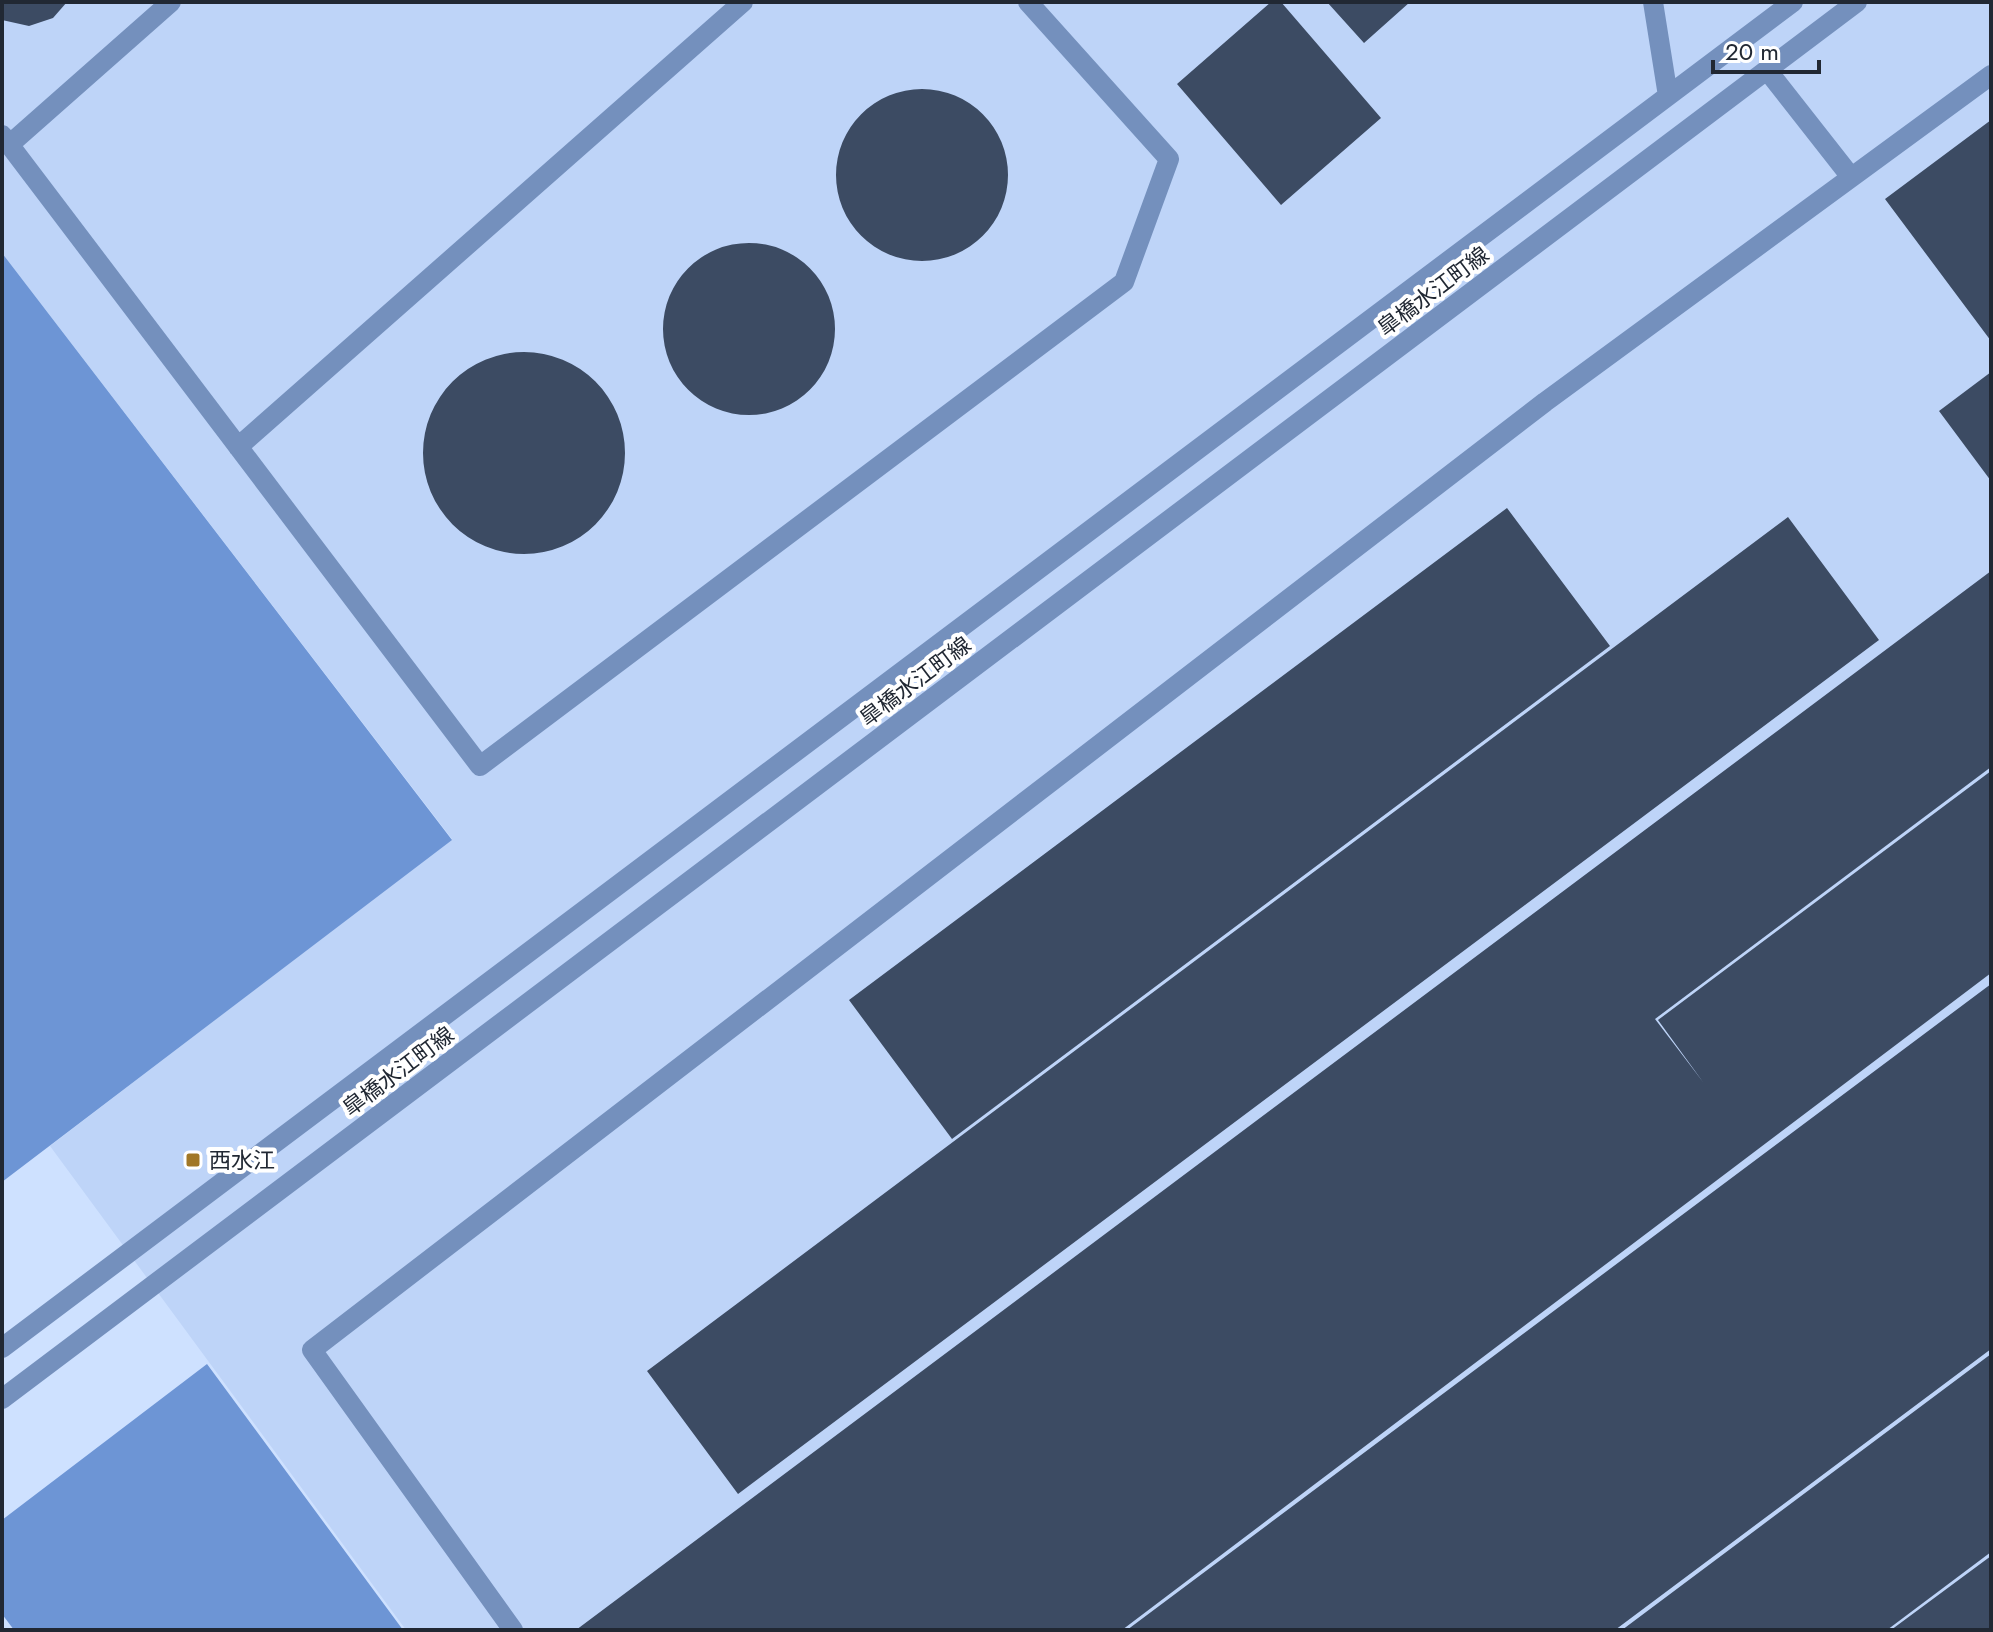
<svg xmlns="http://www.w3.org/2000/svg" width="1993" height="1632" font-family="Jost,'Noto Sans JP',sans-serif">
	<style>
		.built { fill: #bed4f8 }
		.water { fill: #6d95d5 }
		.building { fill: #3c4b63 }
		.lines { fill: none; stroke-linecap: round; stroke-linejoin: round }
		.minor { stroke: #7490bd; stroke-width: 20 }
		.poi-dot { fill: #a17727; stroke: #fff; stroke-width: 3 }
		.labels { text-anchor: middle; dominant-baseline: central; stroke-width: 8; stroke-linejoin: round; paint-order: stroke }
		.street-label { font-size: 22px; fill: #212833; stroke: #fff }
		.poi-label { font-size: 22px; fill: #212833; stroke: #fff; text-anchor: start }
	</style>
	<rect width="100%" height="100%" fill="#cee1ff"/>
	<path class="built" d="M 2,2 L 1991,2 L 1991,1630 L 406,1630 L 50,1146 L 452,839 L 2,253 Z"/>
	<path class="water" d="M 2,253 L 452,840 L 2,1182 Z
		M 207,1364 L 403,1630 L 14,1630 L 2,1614 L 2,1520 Z"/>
	<path class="building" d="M 2,2 L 67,2 L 53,18 L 29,26 L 2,20 Z
		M 1271,2 L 1281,2 L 1381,118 L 1281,205 L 1177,84 Z
		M 1327,2 L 1410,2 L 1364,43 Z
		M836 175a86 86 0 1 1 172 0a86 86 0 1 1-172 0Z
		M 1991,120 L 1991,341 L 1885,199 Z
		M663 329a86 86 0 1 1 172 0a86 86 0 1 1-172 0Z
		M423 453a101 101 0 1 1 202 0a101 101 0 1 1-202 0Z
		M 1991,372 L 1991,481 L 1939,411 Z
		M 1507,508 L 1610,646 L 952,1139 L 849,1000 Z
		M 1788,517 L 1879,640 L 738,1494 L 647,1371 Z
		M 1991,571 L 1991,767 L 1655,1019 L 1703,1082 L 1658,1020 L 1991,771 L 1991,973 L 1122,1630 L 576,1630 Z
		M 1991,984 L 1991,1349 L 1615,1630 L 1127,1630 Z
		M 1991,1354 L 1991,1552 L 1887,1630 L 1622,1630 Z
		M 1991,1556 L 1991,1630 L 1891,1630 Z"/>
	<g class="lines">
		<path class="minor" d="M 1653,2 L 1668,96
			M 1767,70 L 1851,177
			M 2,135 L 480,766 L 1124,282 L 1169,159 L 1028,2
			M 9,145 L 171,2
			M 238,447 L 743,2
			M 2,1348 L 1793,2
			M 2,1399 L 1857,2
			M 513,1630 L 312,1350 L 1545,402 L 1991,75"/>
	</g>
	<rect class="poi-dot" x="185" y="1152" width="16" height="16" rx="4"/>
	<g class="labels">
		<g class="street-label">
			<text transform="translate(1433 291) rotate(-37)">皐橋水江町線</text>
			<text transform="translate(915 681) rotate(-37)">皐橋水江町線</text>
			<text transform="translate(398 1071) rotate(-37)">皐橋水江町線</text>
		</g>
		<g class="poi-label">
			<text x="209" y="1160">西水江</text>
		</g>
	</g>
	<rect width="1993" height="1632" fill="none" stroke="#212833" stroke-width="8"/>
	<path d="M1713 60v12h106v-12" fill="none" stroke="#212833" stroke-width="4"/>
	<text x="1725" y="60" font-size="24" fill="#212833" stroke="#ffffff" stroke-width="6" paint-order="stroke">20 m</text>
</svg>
